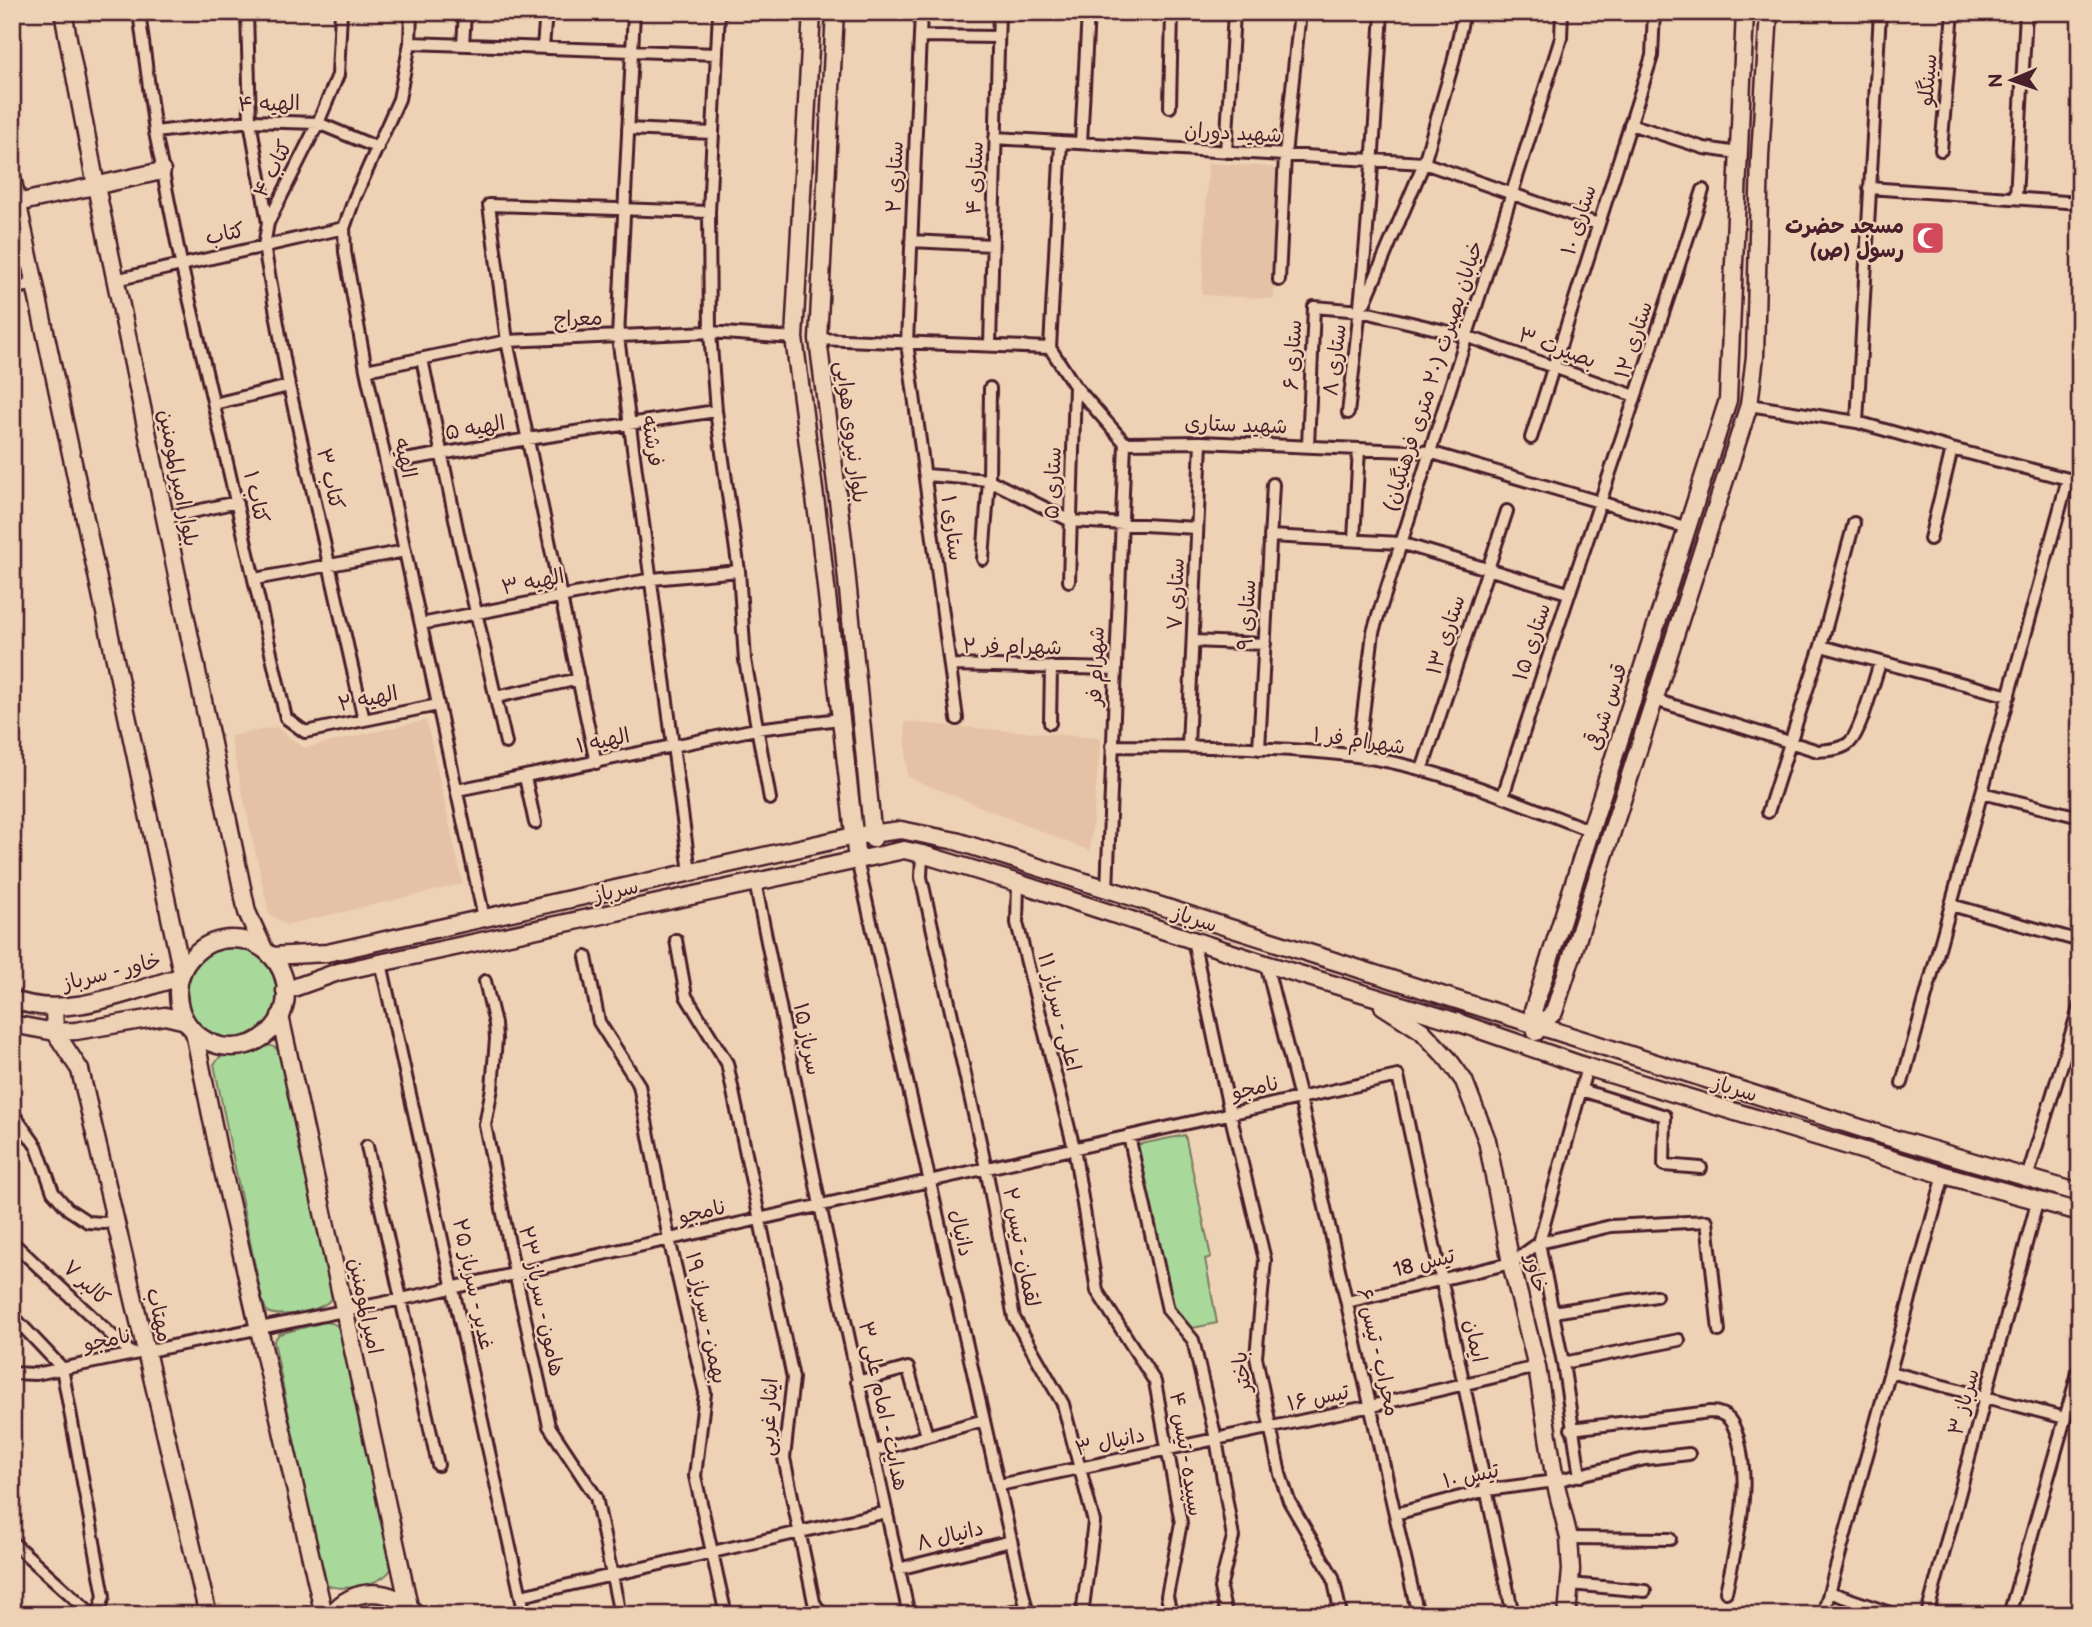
<svg xmlns="http://www.w3.org/2000/svg" width="2092" height="1627" font-family="'Balsamiq Sans','Playpen Sans Arabic',sans-serif">
	<style>
		.built { fill: #e5c2a6 }
		.green { fill: #a9d99a; stroke: #7a7c62; stroke-width: 2 }
		.lines { fill: none; stroke-linecap: round; stroke-linejoin: round }
		.street-casing { stroke: #4a1f2b; stroke-width: 16 }
		.secondary-casing { stroke: #4a1f2b; stroke-width: 21 }
		.street { stroke: #eed2b5; stroke-width: 10 }
		.secondary { stroke: #eed2b5; stroke-width: 16 }
		.labels { text-anchor: middle; dominant-baseline: central; stroke-width: 5; stroke-linejoin: round; paint-order: stroke }
		.street-label { font-size: 21px; fill: #4a1f2b; stroke: #eed2b5 }
		.poi-label { font-size: 21px; font-weight: bold; fill: #4a1f2b; stroke: #eed2b5; text-anchor: end }
	</style>
	<rect width="100%" height="100%" fill="#eed2b5"/>
	<filter id="ink" filterUnits="userSpaceOnUse"><feTurbulence type="fractalNoise" baseFrequency=".0143" numOctaves="2"/><feDisplacementMap in="SourceGraphic" scale="14" xChannelSelector="R" yChannelSelector="G"/><feConvolveMatrix kernelMatrix="1 2 1 2 8 2 1 2 1" color-interpolation-filters="sRGB"/></filter>
	<g filter="url(#ink)">
		<path class="built" d="M 1208,163 L 1273,167 L 1280,172 L 1274,299 L 1202,295 Z
			M 426,720 L 463,884 L 286,925 L 269,914 L 230,736 L 276,727 L 304,748 Z
			M 905,722 L 1101,738 L 1090,851 L 907,777 Z"/>
		<path class="green" d="M184 991a48 48 0 1 1 96 0a48 48 0 1 1-96 0Z
			M 265,1045 C 275,1046 278,1048 282,1058 L 333,1296 C 326,1311 281,1319 267,1312 L 262,1300 L 214,1064 L 220,1057 L 240,1054 Z
			M 1185,1135 L 1211,1257 L 1205,1259 L 1217,1323 L 1178,1331 L 1136,1145 Z
			M 325,1322 C 335,1323 338,1325 342,1334 L 391,1569 C 383,1585 340,1593 325,1584 L 321,1577 L 274,1341 L 279,1334 Z
			M 369,1602 C 383,1603 394,1605 404,1615 L 340,1615 L 354,1605 Z"/>
		<g class="lines">
			<defs>
				<path id="street" d="M 139,12 L 155,132 L 181,263 L 286,718 L 305,732 L 438,705
					M 247,12 L 250,121 L 268,223
					M 341,12 L 338,75 L 318,123 L 268,223 L 264,246 L 289,386 L 364,720
					M 411,12 L 410,43 L 399,99 L 355,197 L 344,228 L 345,252 L 366,370 L 484,918
					M 634,12 L 618,337 L 690,872
					M 719,12 L 709,212 L 710,332 L 716,411 L 739,571 L 745,660 L 770,799
					M 921,12 L 907,343 L 957,719
					M 920,36 L 998,37
					M 410,43 L 717,54
					M 463,45 L 465,12
					M 543,47 L 546,12
					M 1170,107 L 1172,12
					M 1630,124 L 1704,148 L 1738,153
					M 628,129 L 712,133
					M 155,132 L 250,121 L 318,123 L 378,148
					M 995,138 L 1061,142
					M 1081,143 L 1088,12
					M 1941,150 L 1953,12
					M 1226,152 L 1234,12
					M 1869,188 L 2080,203
					M 2016,198 L 2026,12
					M 911,241 L 992,245
					M 115,280 L 344,228
					M 1279,280 L 1285,155 L 1300,12
					M 12,289 L 35,284
					M 1365,302 L 1424,163 L 1453,63 L 1464,12
					M 818,339 L 1050,348 L 1075,386 L 1125,443 L 1201,442 L 1429,452 L 1688,528
					M 990,345 L 999,12
					M 1050,348 L 1061,142 L 1424,163 L 1598,224
					M 422,359 L 459,538 L 506,743
					M 366,370 L 507,341 L 710,332 L 794,338
					M 214,404 L 289,386
					M 1749,405 L 1857,422 L 1952,449 L 2080,482
					M 1348,413 C 1365,279 1374,146 1382,12
					M 1857,422 L 1880,12
					M 1531,438 L 1652,56 L 1654,12
					M 1308,446 L 1314,307 L 1361,311 L 1466,336 L 1635,396
					M 387,463 L 528,439 L 716,411
					M 926,475 L 989,480 L 1071,521 L 1197,528
					M 165,518 L 237,502
					M 1270,536 L 1400,543 L 1568,593
					M 1354,539 L 1359,449
					M 1930,539 L 1952,449
					M 983,559 L 989,480 L 990,388
					M 255,579 L 405,551
					M 1069,581 L 1075,386
					M 421,624 L 652,579 L 739,571
					M 1193,641 L 1265,644
					M 1821,646 L 2009,696
					M 950,665 L 1116,669
					M 496,697 L 579,679
					M 1655,700 L 1818,751 C 1828,750 1842,750 1850,742 C 1861,732 1874,680 1880,663
					M 1050,723 L 1051,667
					M 1112,746 C 1193,747 1276,746 1357,756 C 1437,767 1514,801 1589,830
					M 1188,747 L 1201,442
					M 1259,749 L 1273,484
					M 1358,756 L 1373,632 L 1561,38 L 1562,12
					M 596,763 L 507,341 L 489,205 L 709,212
					M 1422,770 L 1507,511
					M 525,777 L 535,823
					M 457,790 L 756,729 L 840,719
					M 1982,793 L 2080,817
					M 1503,796 C 1567,594 1639,393 1703,190
					M 1768,812 L 1821,646 L 1854,523
					M 922,854 L 921,877 L 986,1168 L 1014,1318 L 1063,1404 L 1094,1522 L 1082,1615
					M 857,860 L 1028,1615
					M 755,882 L 820,1205 L 909,1615
					M 1018,883 L 1017,923 L 1074,1148 L 1097,1291 L 1155,1382 L 1181,1523 L 1167,1596 L 1171,1615
					M 1107,890 L 1125,443
					M 1951,905 L 2080,941
					M 676,940 L 686,996 L 727,1063 L 793,1378 L 784,1458 L 814,1602 L 822,1615
					M 1193,940 L 1230,1113 L 1265,1260 L 1256,1357 L 1280,1474 L 1289,1501 L 1333,1577 L 1341,1615
					M 586,957 L 599,1022 L 639,1085 L 669,1239 L 705,1393 L 695,1476 L 726,1615
					M 381,963 L 525,1615
					M 1266,964 L 1300,1098 L 1418,1615
					M 485,981 L 495,1024 L 496,1039 L 492,1088 L 485,1125 L 515,1273 L 549,1426 L 596,1497 L 620,1615
					M 1902,1083 L 2068,479
					M 1581,1090 L 1665,1116 L 1664,1165 L 1701,1168
					M 12,1112 L 37,1147 L 53,1192 L 68,1209 L 88,1222 L 104,1223 L 115,1221
					M 1129,1136 L 1168,1310 L 1193,1340 L 1216,1439 L 1233,1537 L 1220,1588 L 1226,1615
					M 367,1146 L 438,1465
					M 2027,1178 L 2080,1005
					M 12,1242 L 132,1354
					M 1347,1302 L 1511,1263 L 1539,1243 L 1611,1226 L 1707,1221 L 1719,1331
					M 1553,1312 L 1656,1296
					M 12,1315 L 62,1368 L 104,1596 L 98,1615
					M 1563,1363 L 1679,1340
					M 1890,1372 L 2065,1418
					M 12,1373 L 36,1374 L 402,1299 L 1398,1076 L 1513,1615
					M 857,1382 L 908,1368 L 927,1436
					M 1571,1429 L 1710,1412 C 1728,1412 1733,1422 1738,1438 C 1752,1490 1737,1540 1726,1592
					M 874,1451 L 984,1420
					M 1580,1476 L 1563,1363 L 1539,1243 L 1587,1067
					M 999,1485 L 1371,1406 L 1537,1367
					M 1395,1514 L 1487,1490 L 1555,1481 L 1645,1459 L 1689,1454
					M 1569,1538 L 1670,1539
					M 12,1542 L 93,1615
					M 898,1569 L 1011,1541
					M 1571,1584 L 1645,1591
					M 1829,1592 L 1896,1615
					M 521,1596 L 887,1512
					M 993,1615 L 1027,1608
					M 1823,1615 L 1944,1175
					M 1927,1615 L 2038,1199
					M 2009,1615 L 2080,1366"/>
				<path id="secondary" d="M 63,12 L 96,186 L 247,912 L 264,949
					M 812,12 L 794,338 L 821,543 L 857,860
					M 835,12 L 818,339 L 843,540 L 873,839
					M 12,177 L 182,973
					M 17,203 L 162,171
					M178 993a54 54 0 1 1 108 0a54 54 0 1 1-108 0Z
					M 271,956 L 327,953 L 854,836 L 901,830 L 956,841 L 1895,1139 L 2080,1193
					M 285,991 L 338,972 L 904,850 L 922,854 L 1018,883 L 1266,964 L 1457,1022 L 1587,1067 L 1944,1175 L 2080,1212
					M 12,999 C 63,1021 130,991 180,977
					M 1383,1006 L 1422,1031 L 1448,1059 L 1464,1081 L 1487,1140 L 1511,1263 L 1537,1367 L 1555,1481 L 1569,1538 L 1571,1570 L 1567,1615
					M 54,1007 L 55,1032 L 80,1070 L 208,1615
					M 280,1016 L 409,1606
					M 12,1024 L 55,1032 L 76,1031 L 165,1016 L 186,1021
					M 1539,1026 L 1533,1011 L 1728,400 L 1745,12
					M 194,1032 L 218,1149 L 324,1615
					M 1536,1032 L 1539,1026 L 1554,1012 L 1749,405 L 1755,356 L 1760,156 L 1769,12
					M 331,1615 C 353,1585 394,1587 417,1615"/>
			</defs>
			<use href="#street" class="street-casing"/>
			<use href="#secondary" class="secondary-casing"/>
			<use href="#street" class="street"/>
			<use href="#secondary" class="secondary"/>
		</g>
	</g>
	<defs>
		<symbol id="mosque-square" viewBox="-11 -11 22 22"><rect x="-9" y="-9" width="18" height="18" rx="4" fill="#d1495b" stroke="#eed2b5"/><path d="M3.5-4.9A6 6 0 1 0 3.5 4.9A5 5 0 1 1 3.5-4.9Z" fill="#fff"/></symbol>
	</defs>
	<g fill-rule="evenodd">
		<use href="#mosque-square" x="1909" y="219" width="38" height="38"/>
	</g>
	<g class="labels">
		<g class="street-label">
			<text transform="translate(1928 80) rotate(-85)">سینگلو</text>
			<text transform="translate(269 104) rotate(-1)">الهیه ۴</text>
			<text transform="translate(1233 133) rotate(3)">شهید دوران</text>
			<text transform="translate(273 169) rotate(-63)">کتاب ۴</text>
			<text transform="translate(895 177) rotate(-88)">ستاری ۲</text>
			<text transform="translate(975 178) rotate(-88)">ستاری ۴</text>
			<text transform="translate(1579 220) rotate(-72)">ستاری ۱۰</text>
			<text transform="translate(225 234) rotate(-12)">کتاب</text>
			<text transform="translate(578 319) rotate(-2)">معراج</text>
			<text transform="translate(1634 340) rotate(-72)">ستاری ۱۲</text>
			<text transform="translate(1557 348) rotate(20)">بصیرت ۳</text>
			<text transform="translate(1293 355) rotate(-87)">ستاری ۶</text>
			<text transform="translate(1335 360) rotate(-83)">ستاری ۸</text>
			<text transform="translate(1433 376) rotate(-72)">خیابان بصیرت (۲۰ متری فرهنگیان)</text>
			<text transform="translate(1236 425) rotate(2)">شهید ستاری</text>
			<text transform="translate(475 428) rotate(-10)">الهیه ۵</text>
			<text transform="translate(851 432) rotate(83)">بلوار نیروی هوایی</text>
			<text transform="translate(652 441) rotate(82)">فرشته</text>
			<text transform="translate(405 458) rotate(78)">الهیه</text>
			<text transform="translate(178 478) rotate(79)">بلوار امیرالمومنین</text>
			<text transform="translate(330 479) rotate(77)">کتاب ۳</text>
			<text transform="translate(1053 483) rotate(-88)">ستاری ۵</text>
			<text transform="translate(256 497) rotate(77)">کتاب ۱</text>
			<text transform="translate(952 528) rotate(83)">ستاری ۱</text>
			<text transform="translate(533 582) rotate(-11)">الهیه ۳</text>
			<text transform="translate(1176 594) rotate(-88)">ستاری ۷</text>
			<text transform="translate(1247 615) rotate(-87)">ستاری ۹</text>
			<text transform="translate(1446 635) rotate(-72)">ستاری ۱۳</text>
			<text transform="translate(1532 642) rotate(-72)">ستاری ۱۵</text>
			<text transform="translate(1012 647) rotate(1)">شهرام فر ۲</text>
			<text transform="translate(1096 666) rotate(-88)">شهرام فر</text>
			<text transform="translate(368 699) rotate(-11)">الهیه ۲</text>
			<text transform="translate(1607 707) rotate(-72)">قدس شرقی</text>
			<text transform="translate(603 741) rotate(-12)">الهیه ۱</text>
			<text transform="translate(1359 741) rotate(8)">شهرام فر ۱</text>
			<text transform="translate(616 891) rotate(-13)">سرباز</text>
			<text transform="translate(1195 919) rotate(18)">سرباز</text>
			<text transform="translate(112 972) rotate(-14)">خاور - سرباز</text>
			<text transform="translate(1059 1012) rotate(76)">اعلی - سرباز ۱۱</text>
			<text transform="translate(807 1039) rotate(79)">سرباز ۱۵</text>
			<text transform="translate(1255 1088) rotate(-13)">نامجو</text>
			<text transform="translate(1735 1089) rotate(17)">سرباز</text>
			<text transform="translate(702 1212) rotate(-13)">نامجو</text>
			<text transform="translate(961 1233) rotate(77)">دانیال</text>
			<text transform="translate(1021 1247) rotate(79)">لقمان - تیس ۲</text>
			<text transform="translate(1424 1263) rotate(-14)">تیس 18</text>
			<text transform="translate(1536 1274) rotate(77)">خاور</text>
			<text transform="translate(86 1283) rotate(43)">کالبر ۷</text>
			<text transform="translate(473 1284) rotate(78)">غدیر - سرباز ۲۵</text>
			<text transform="translate(541 1301) rotate(78)">هامون - سرباز ۲۳</text>
			<text transform="translate(365 1306) rotate(78)">امیرالمومنین</text>
			<text transform="translate(159 1315) rotate(77)">مهتاب</text>
			<text transform="translate(706 1318) rotate(78)">بهمن - سرباز ۱۹</text>
			<text transform="translate(107 1340) rotate(-12)">نامجو</text>
			<text transform="translate(1475 1341) rotate(78)">ایمان</text>
			<text transform="translate(1378 1352) rotate(77)">محراب - تیس ۶</text>
			<text transform="translate(1242 1372) rotate(-97)">باختر</text>
			<text transform="translate(1318 1398) rotate(-12)">تیس ۱۶</text>
			<text transform="translate(1964 1402) rotate(-75)">سرباز ۳</text>
			<text transform="translate(883 1406) rotate(78)">هدایت - امام علی ۳</text>
			<text transform="translate(769 1417) rotate(-87)">ایثار غربی</text>
			<text transform="translate(1110 1442) rotate(-12)">دانیال ۳</text>
			<text transform="translate(1186 1454) rotate(81)">سپیده - تیس ۴</text>
			<text transform="translate(1471 1476) rotate(-12)">تیس ۱۰</text>
			<text transform="translate(950 1536) rotate(-14)">دانیال ۸</text>
		</g>
		<g class="poi-label">
			<text x="1904" y="226">مسجد حضرت<tspan x="1904" dy="24">رسول (ص)</tspan></text>
		</g>
	</g>
	<rect width="2092" height="1627" fill="none" stroke="#eed2b5" stroke-width="42"/>
	<rect x="21" y="21" width="2050" height="1585" fill="none" stroke="#4a1f2b" stroke-width="2.5" filter="url(#ink)"/>
	<g transform="translate(2012 80) rotate(268)" stroke="#eed2b5" stroke-width="5" paint-order="stroke">
	<path d="M0-5L12 26L0 18L-12 26Z" fill="#4a1f2b"/>
	<text y="-10" font-size="19" font-weight="bold" text-anchor="middle" fill="#4a1f2b">N</text>
	</g>
</svg>
